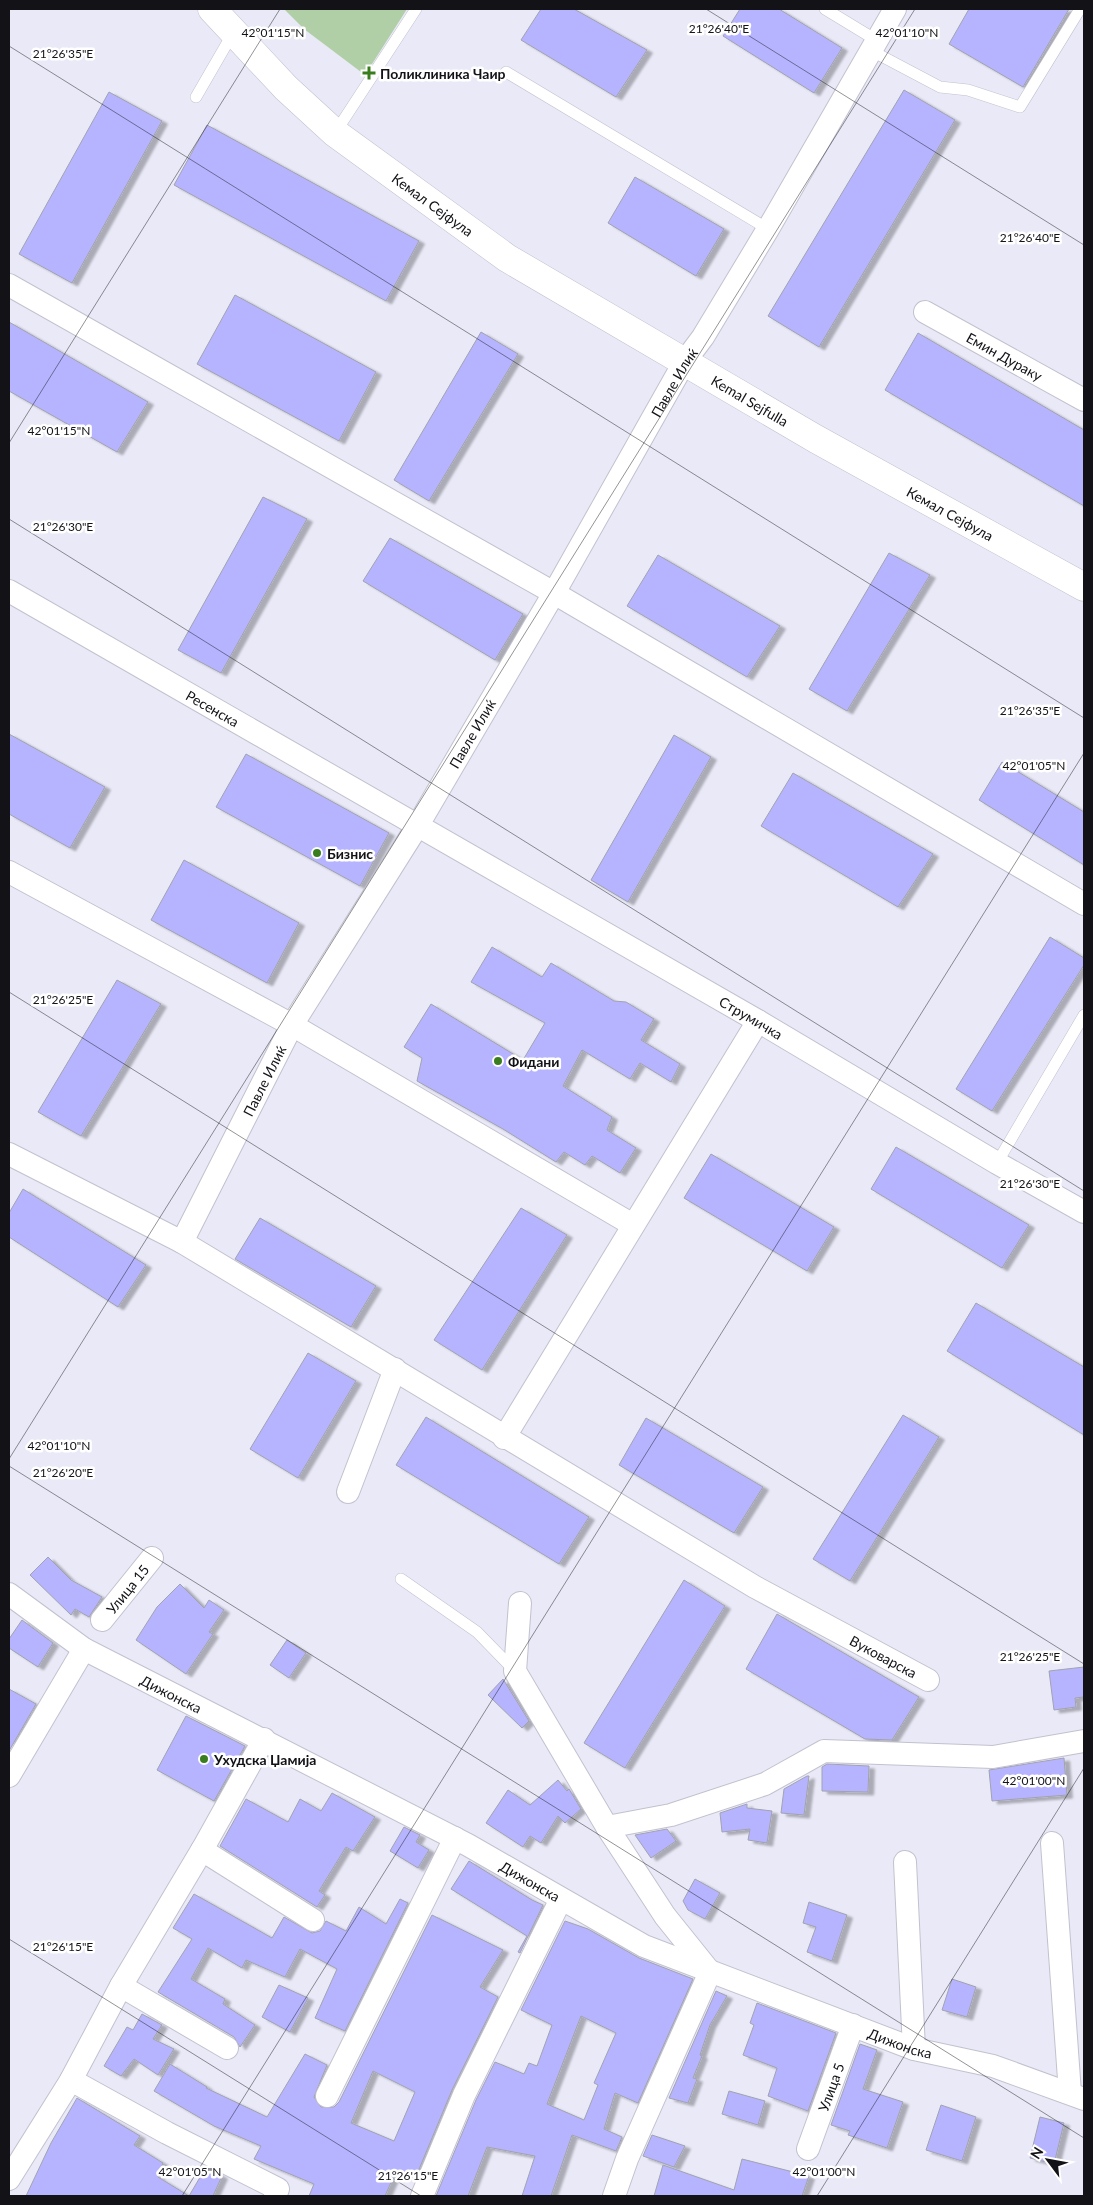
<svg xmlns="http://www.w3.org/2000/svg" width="1093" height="2205" font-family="Lato,sans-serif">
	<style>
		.green { fill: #b0cfa6 }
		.building { fill: #b6b3ff; stroke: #a1a2af; fill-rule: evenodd; filter: url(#shadow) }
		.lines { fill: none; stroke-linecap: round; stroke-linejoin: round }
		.lane-casing { stroke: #c2c2cf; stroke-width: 12 }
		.street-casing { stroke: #c2c2cf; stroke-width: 24 }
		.secondary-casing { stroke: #c2c2cf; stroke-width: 29 }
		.lane { stroke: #fff; stroke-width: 11 }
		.street { stroke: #fff; stroke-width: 22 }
		.secondary { stroke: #fff; stroke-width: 28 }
		.ticks { fill: none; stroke: #121217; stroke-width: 1; stroke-opacity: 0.45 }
		.poi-dot { fill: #397d1f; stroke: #fff; stroke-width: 2 }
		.labels { text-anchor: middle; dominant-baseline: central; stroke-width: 5; stroke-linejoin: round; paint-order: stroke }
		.poi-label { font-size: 14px; font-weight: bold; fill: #121217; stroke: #fff; text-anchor: start }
		.street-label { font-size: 14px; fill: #121217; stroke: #fff }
		.ticks-label { font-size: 12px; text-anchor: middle; fill: #121217; stroke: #fff; stroke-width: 5; stroke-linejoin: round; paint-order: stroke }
	</style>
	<defs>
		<filter id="shadow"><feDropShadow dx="5.5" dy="3" stdDeviation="1" flood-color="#0004"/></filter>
	</defs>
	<rect width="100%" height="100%" fill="#e9e9f7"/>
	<path class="green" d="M 284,9 L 407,9 L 365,75 L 304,29 Z"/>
	<path class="building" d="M 541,9 L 574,9 L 647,50 L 616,97 L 521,40 Z
		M 740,9 L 779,9 L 842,48 L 814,93 L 723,36 Z
		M 969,9 L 1069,9 L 1023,87 L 949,44 Z
		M 904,90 L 955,120 L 819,347 L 768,316 Z
		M 109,92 L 162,121 L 72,283 L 19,254 Z
		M 207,125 L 419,241 L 386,301 L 174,185 Z
		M 635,177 L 724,229 L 696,276 L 608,223 Z
		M 235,295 L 376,372 L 339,441 L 197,364 Z
		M 9,322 L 148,402 L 117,452 L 9,391 Z
		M 481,332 L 518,354 L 429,501 L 394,480 Z
		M 918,333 L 1084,430 L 1084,506 L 885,390 Z
		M 263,497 L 307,519 L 221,673 L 178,650 Z
		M 390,538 L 523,614 L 495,660 L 363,581 Z
		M 889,553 L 930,575 L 847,711 L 809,689 Z
		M 658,555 L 780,626 L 747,677 L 627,606 Z
		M 9,734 L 105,787 L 70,848 L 9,814 Z
		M 674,735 L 711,757 L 628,902 L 591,880 Z
		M 246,754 L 389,833 L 360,886 L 216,807 Z
		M 1002,762 L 1084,812 L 1084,865 L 979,800 Z
		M 793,773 L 933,854 L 898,907 L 761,826 Z
		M 184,860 L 299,923 L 267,983 L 151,920 Z
		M 1050,937 L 1084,958 L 1084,965 L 992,1111 L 956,1089 Z
		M 492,947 L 542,977 L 551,963 L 614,1001 L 626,1002 L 654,1019 L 641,1040 L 680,1064 L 671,1082 L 640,1063 L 630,1079 L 582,1050 L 563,1086 L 612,1117 L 607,1130 L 636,1148 L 620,1173 L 592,1156 L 585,1165 L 564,1152 L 556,1162 L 503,1129 L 417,1081 L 422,1058 L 404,1047 L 431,1004 L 523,1060 L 545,1023 L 471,982 Z
		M 117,980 L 161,1004 L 81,1136 L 38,1112 Z
		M 896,1147 L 1029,1225 L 1002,1268 L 871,1189 Z
		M 711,1154 L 834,1227 L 807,1271 L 684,1198 Z
		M 23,1189 L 146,1265 L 118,1307 L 9,1237 L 9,1213 Z
		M 521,1208 L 567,1235 L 482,1370 L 434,1340 Z
		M 260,1218 L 376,1286 L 351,1327 L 235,1259 Z
		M 976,1303 L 1084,1367 L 1084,1435 L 947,1351 Z
		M 308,1353 L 356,1381 L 298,1478 L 250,1449 Z
		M 903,1415 L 939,1437 L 850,1581 L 813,1559 Z
		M 426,1417 L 589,1517 L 559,1564 L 396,1465 Z
		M 646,1418 L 763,1487 L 734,1533 L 619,1465 Z
		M 48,1557 L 71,1580 L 102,1597 L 89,1617 L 75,1609 L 71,1615 L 30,1575 Z
		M 684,1580 L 725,1606 L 625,1768 L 584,1743 Z
		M 180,1584 L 204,1608 L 209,1600 L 224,1610 L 209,1632 L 213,1634 L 186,1674 L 136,1640 L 157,1607 Z
		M 777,1614 L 919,1697 L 892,1740 L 865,1739 L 746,1669 Z
		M 22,1620 L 53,1643 L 38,1667 L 9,1648 L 9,1639 Z
		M 287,1640 L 306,1653 L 289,1678 L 270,1665 Z
		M 1084,1667 L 1084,1697 L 1075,1698 L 1076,1707 L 1054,1710 L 1049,1671 Z
		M 503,1679 L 529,1721 L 522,1728 L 488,1695 Z
		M 9,1689 L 36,1704 L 9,1751 Z
		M 186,1716 L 245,1746 L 214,1801 L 157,1770 Z
		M 1064,1758 L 1067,1795 L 992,1801 L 989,1770 Z
		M 827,1764 L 869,1766 L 868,1792 L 822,1791 L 822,1767 Z
		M 807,1776 L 809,1776 L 804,1815 L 781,1813 L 784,1789 Z
		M 558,1780 L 567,1791 L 569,1789 L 581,1809 L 565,1823 L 558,1816 L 541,1843 L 530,1836 L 523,1847 L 486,1823 L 508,1790 L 530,1805 Z
		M 332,1793 L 375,1817 L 353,1851 L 346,1847 L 319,1891 L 325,1895 L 317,1907 L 220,1846 L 246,1799 L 288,1822 L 300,1799 L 321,1811 Z
		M 747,1804 L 747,1808 L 772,1811 L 767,1843 L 748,1840 L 750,1829 L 722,1832 L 720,1813 Z
		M 404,1827 L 420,1835 L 416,1842 L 429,1850 L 418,1868 L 390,1851 Z
		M 667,1829 L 676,1841 L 651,1858 L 635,1835 Z
		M 469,1861 L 532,1900 L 543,1905 L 520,1953 L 518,1952 L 527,1936 L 451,1889 Z
		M 695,1879 L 720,1893 L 705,1919 L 688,1910 L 683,1901 Z
		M 194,1894 L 272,1938 L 284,1917 L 312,1933 L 320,1931 L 326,1921 L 346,1931 L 359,1907 L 386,1924 L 400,1899 L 408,1903 L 345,2031 L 315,2018 L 337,1969 L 300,1949 L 285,1977 L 246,1960 L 242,1968 L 208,1948 L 191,1979 L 225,1999 L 223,2004 L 255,2025 L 240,2047 L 234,2037 L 158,1992 L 192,1939 L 173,1928 Z
		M 809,1902 L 847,1915 L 832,1961 L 807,1952 L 816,1927 L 803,1923 Z
		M 432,1915 L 503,1950 L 480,1987 L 498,1997 L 452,2090 L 415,2179 L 396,2171 L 385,2196 L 309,2196 L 314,2184 L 254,2159 L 261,2146 L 214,2126 L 154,2091 L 170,2064 L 207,2087 L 206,2088 L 267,2117 L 305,2054 L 327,2065 L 314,2097 L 321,2107 L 334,2107 L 339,2102 ZM 373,2071 L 415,2092 L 394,2141 L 351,2123 Z
		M 565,1921 L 588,1929 L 639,1958 L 693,1979 L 638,2103 L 615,2093 L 604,2129 L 622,2137 L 616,2151 L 572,2135 L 551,2196 L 522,2196 L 535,2156 L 487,2147 L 468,2196 L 436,2196 L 476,2100 L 495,2062 L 524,2074 L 529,2063 L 537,2066 L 552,2025 L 521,2010 ZM 581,2016 L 616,2033 L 594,2083 L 598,2085 L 584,2120 L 547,2104 Z
		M 952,1979 L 976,1987 L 967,2017 L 942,2010 Z
		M 279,1985 L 308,1998 L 290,2032 L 262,2017 Z
		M 716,1991 L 727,1996 L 710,2025 L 700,2055 L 702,2056 L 693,2078 L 697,2079 L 688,2103 L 669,2098 Z
		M 757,2003 L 836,2033 L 808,2111 L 768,2096 L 777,2068 L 743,2055 L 754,2025 L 750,2023 Z
		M 142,2014 L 162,2025 L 153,2039 L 174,2049 L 158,2075 L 134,2059 L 121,2076 L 104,2066 L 127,2027 L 133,2030 Z
		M 860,2044 L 877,2050 L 863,2089 L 903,2102 L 887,2148 L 848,2135 L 850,2131 L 831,2125 Z
		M 729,2091 L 765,2101 L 758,2125 L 722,2114 Z
		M 77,2098 L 140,2136 L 134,2145 L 163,2163 L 158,2177 L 189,2196 L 206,2167 L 222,2176 L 213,2196 L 26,2196 L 51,2143 Z
		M 941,2105 L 976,2117 L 962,2161 L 926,2150 Z
		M 1040,2117 L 1064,2123 L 1054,2164 L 1030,2158 Z
		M 652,2135 L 685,2146 L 674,2167 L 643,2156 Z
		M 742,2159 L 809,2176 L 802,2196 L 654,2196 L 663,2165 L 734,2190 Z"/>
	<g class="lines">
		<defs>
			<path id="lane" d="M 825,9 L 876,40
				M 870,50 L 940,87 L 968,90 L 1020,107 L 1080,9
				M 506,72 L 768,229
				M 196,97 L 233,33
				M 335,133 L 416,9
				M 997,1163 L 1084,1015
				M 401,1579 L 477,1632 L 514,1670"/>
			<g id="street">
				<path d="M 9,285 L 554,593 L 1084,904"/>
				<path id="s1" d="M 925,312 L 1084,400"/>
				<path id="s2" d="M 9,591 L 758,1021 L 997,1163 L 1084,1212"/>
				<path d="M 9,872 L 292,1025 L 633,1225"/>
				<path id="s3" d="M 9,1154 L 182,1242 L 755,1587 L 928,1680"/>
				<path id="s4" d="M 182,1242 L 292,1025 L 418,825 L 554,593 L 685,361 L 703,337 L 768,229 L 895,9"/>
				<path d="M 504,1438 L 758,1021"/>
				<path d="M 348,1492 L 395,1369"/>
				<path id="s5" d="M 9,1594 L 84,1649 L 468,1845 L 644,1946 L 914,2049 L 993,2066 L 1084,2099"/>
				<path d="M 520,1603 L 515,1671 L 607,1827 L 665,1916 L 710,1972 L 627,2159 L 614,2196"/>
				<path id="s6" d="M 102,1620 L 152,1558"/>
				<path d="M 9,1776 L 84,1649"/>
				<path d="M 607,1827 L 671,1815 L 765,1784 L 824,1751 L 993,1757 L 1084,1741"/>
				<path d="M 1052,1843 L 1070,2093"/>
				<path d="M 202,1850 L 313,1920"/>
				<path d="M 905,1862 L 914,2049"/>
				<path d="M 121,1986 L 227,2048"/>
				<path d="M 71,2080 L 167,2133 L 278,2189 L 275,2196"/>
				<path d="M 327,2096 L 455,1838"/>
				<path id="s7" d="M 808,2149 L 853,2025"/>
				<path d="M 9,2179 L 71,2080 L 121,1986 L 202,1850 L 264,1739"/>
				<path d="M 422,2196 L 464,2095 L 561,1899"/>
			</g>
			<g id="secondary">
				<path id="s8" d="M 212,9 L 286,88 L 335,133 L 507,258 L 816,439 L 1084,587"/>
			</g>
		</defs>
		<use href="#lane" class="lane-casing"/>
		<use href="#street" class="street-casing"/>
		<use href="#secondary" class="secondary-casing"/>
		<use href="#lane" class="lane"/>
		<use href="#street" class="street"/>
		<use href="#secondary" class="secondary"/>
	</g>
	<path class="ticks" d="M 706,9 L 1084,245M 9,46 L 1084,718M 9,443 L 280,9M 9,519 L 1084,1191M 9,992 L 1084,1664M 9,1459 L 915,9M 9,1466 L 1084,2138M 9,1939 L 421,2196M 182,2196 L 1084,753M 817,2196 L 1084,1768"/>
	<g class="poi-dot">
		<path d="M366.5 65.5h5v5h5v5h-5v5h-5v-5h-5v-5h5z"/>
		<circle cx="317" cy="853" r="5"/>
		<circle cx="498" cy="1061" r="5"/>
		<circle cx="204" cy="1759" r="5"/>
	</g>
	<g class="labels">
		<g class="poi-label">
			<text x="380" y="73">Поликлиника Чаир</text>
			<text x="327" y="853">Бизнис</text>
			<text x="508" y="1061">Фидани</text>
			<text x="214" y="1759">Ухудска Џамија</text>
		</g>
		<g class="street-label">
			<text stroke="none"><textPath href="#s8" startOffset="296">Кемал Сејфула</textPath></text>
			<text stroke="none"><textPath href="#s1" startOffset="91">Емин Дураку</textPath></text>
			<text stroke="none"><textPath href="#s4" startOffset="991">Павле Илиќ</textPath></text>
			<text stroke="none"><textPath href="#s8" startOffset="669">Kemal Sejfulla</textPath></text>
			<text stroke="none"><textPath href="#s8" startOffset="899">Кемал Сејфула</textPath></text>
			<text stroke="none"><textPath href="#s2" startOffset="235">Ресенска</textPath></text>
			<text stroke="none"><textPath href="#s4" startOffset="586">Павле Илиќ</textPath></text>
			<text stroke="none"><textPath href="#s2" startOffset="856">Струмичка</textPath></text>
			<text stroke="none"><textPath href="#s4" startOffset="181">Павле Илиќ</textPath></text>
			<text stroke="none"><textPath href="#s6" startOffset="40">Улица 15</textPath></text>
			<text stroke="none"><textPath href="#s3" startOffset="1009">Вуковарска</textPath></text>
			<text stroke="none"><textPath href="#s5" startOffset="191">Дижонска</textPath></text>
			<text stroke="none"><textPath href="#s5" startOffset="596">Дижонска</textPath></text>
			<text stroke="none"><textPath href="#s5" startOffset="1001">Дижонска</textPath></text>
			<text stroke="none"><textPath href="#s7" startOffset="66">Улица 5</textPath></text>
		</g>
	</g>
	<g class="ticks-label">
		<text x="719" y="33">21°26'40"E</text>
		<text x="273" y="37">42°01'15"N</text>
		<text x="907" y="37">42°01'10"N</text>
		<text x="63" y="58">21°26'35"E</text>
		<text x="1030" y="242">21°26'40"E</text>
		<text x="59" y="435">42°01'15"N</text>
		<text x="63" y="531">21°26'30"E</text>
		<text x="1030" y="715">21°26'35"E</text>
		<text x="1034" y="770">42°01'05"N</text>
		<text x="63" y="1004">21°26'25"E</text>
		<text x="1030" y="1188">21°26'30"E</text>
		<text x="59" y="1450">42°01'10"N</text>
		<text x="63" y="1477">21°26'20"E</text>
		<text x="1030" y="1661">21°26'25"E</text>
		<text x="1034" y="1785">42°01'00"N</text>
		<text x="63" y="1951">21°26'15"E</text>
		<text x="190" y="2176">42°01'05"N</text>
		<text x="824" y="2176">42°01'00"N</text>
		<text x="408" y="2180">21°26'15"E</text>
	</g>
	<rect width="1093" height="2205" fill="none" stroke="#121217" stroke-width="20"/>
	<g transform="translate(1048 2160) rotate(302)" stroke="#ffffff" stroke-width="4" paint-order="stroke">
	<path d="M0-4L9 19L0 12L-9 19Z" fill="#121217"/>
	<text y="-8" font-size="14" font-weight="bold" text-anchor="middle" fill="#121217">N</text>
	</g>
</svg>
